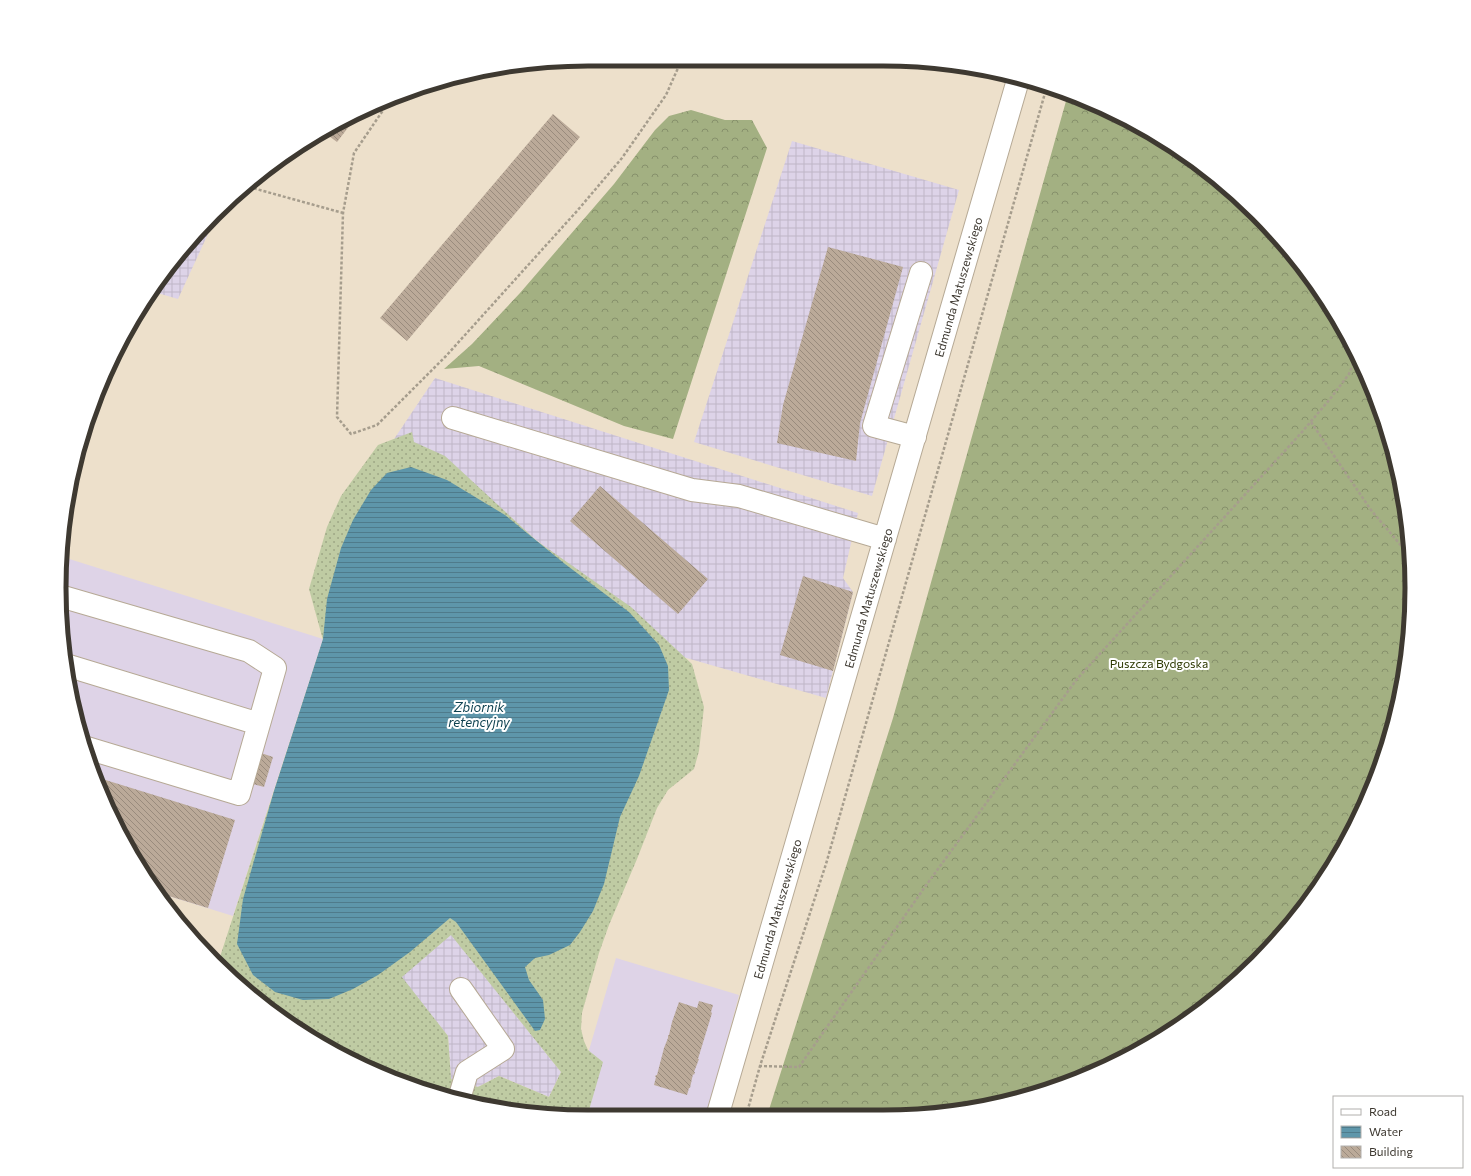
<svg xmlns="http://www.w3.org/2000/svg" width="1471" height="1176" font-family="Commissioner,sans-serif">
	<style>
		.commercial { fill: #ded3e7 }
		.industrial { fill: url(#industrial-grid) }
		.grass { fill: url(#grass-dots) }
		.forest { fill: url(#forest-crowns) }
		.water { fill: url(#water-rules) }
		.building { fill: url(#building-back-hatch) }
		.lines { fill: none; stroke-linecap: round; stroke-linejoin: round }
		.minor-casing { stroke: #b6a995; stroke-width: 24 }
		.path { stroke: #a69d8d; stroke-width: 2.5; stroke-dasharray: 3 2; stroke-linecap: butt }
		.minor { stroke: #fff; stroke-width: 22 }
		.labels { text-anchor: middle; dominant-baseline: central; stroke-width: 4; stroke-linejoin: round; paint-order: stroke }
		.street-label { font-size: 12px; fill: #3e3931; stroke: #fff }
		.park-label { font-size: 12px; fill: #2d3801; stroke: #fff }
		.water-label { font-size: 13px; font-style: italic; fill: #0f4251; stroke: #fff }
		.rim { fill: none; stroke: #3e3931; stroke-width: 5 }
	</style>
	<defs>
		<pattern id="industrial-grid" width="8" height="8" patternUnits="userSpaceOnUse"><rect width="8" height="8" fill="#ddd3e8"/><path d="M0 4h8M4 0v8" fill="none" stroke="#bfb6c7"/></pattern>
		<pattern id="grass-dots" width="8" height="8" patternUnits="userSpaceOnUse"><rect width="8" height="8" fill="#bfcba3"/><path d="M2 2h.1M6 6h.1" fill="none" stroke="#9da685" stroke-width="1.8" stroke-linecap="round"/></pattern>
		<pattern id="forest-crowns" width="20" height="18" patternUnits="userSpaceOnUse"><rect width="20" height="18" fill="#a3b082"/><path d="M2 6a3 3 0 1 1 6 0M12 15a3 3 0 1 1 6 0" fill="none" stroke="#86906b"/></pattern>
		<pattern id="water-rules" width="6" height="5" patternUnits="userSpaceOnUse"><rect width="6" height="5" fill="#5e96aa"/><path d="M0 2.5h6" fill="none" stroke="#4f7b8b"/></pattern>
		<pattern id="building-back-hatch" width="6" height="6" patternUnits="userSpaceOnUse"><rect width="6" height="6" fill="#ba9"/><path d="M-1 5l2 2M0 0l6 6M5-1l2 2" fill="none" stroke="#998b7d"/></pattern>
	</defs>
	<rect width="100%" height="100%" fill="#ede0cb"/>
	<path class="commercial" d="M 63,557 L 323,639 L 233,916 L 159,893 L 130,852 L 77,725 L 59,588 Z
		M 616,958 L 739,995 L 707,1117 L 588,1117 L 570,1115 Z"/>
	<path class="industrial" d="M 792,141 L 959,190 L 872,496 L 694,442 Z
		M 219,210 L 178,299 L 154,292 L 214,214 Z
		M 435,378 L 858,513 L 843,578 L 853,592 L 826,698 L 683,657 L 436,460 L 386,451 Z
		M 451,934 L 561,1072 L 549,1097 L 499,1076 L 478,1087 L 451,1079 L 448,1036 L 401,977 Z"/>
	<path class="grass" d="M 412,432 L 414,442 L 445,456 L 537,541 L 631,607 L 692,664 L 704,707 L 699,751 L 694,769 L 668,790 L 657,808 L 637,859 L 609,925 L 599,953 L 582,1013 L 581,1029 L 584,1041 L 588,1050 L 603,1062 L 587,1117 L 485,1107 L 469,1102 L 474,1086 L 478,1087 L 499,1076 L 549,1097 L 561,1072 L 451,935 L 402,977 L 448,1036 L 451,1079 L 454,1080 L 447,1095 L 385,1077 L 266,1008 L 218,963 L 323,640 L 309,589 L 327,527 L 341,496 L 378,445 Z"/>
	<path class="forest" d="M 1068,94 L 1147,130 L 1232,190 L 1303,266 L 1341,324 L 1384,418 L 1408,519 L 1411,623 L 1394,725 L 1357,822 L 1303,910 L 1232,986 L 1147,1046 L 1020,1099 L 918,1116 L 767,1116 L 893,718 Z
		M 691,110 L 725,120 L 752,120 L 767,148 L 673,439 L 624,426 L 479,366 L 444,369 L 472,344 L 520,293 L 614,184 L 655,130 L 669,116 Z"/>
	<path class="water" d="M 411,467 L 447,480 L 505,515 L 565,564 L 629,612 L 659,645 L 668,666 L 669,690 L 639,776 L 620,817 L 604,884 L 593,911 L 580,932 L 570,945 L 549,955 L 535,958 L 525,967 L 529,980 L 543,1000 L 545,1019 L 540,1030 L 535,1031 L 456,922 L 450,918 L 410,952 L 378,975 L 353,989 L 329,999 L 303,1000 L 275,992 L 253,975 L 237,944 L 243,899 L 274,791 L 323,639 L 327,599 L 341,548 L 353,520 L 371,490 L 387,473 Z"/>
	<path class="building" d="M 553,114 L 580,137 L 407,341 L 380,318 Z
		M 357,116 L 337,142 L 322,131 L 324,130 Z
		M 828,247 L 903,267 L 860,423 L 856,461 L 777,443 L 783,405 Z
		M 600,486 L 708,579 L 678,614 L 570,521 Z
		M 803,576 L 853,592 L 833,671 L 780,655 Z
		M 255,751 L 273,757 L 264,787 L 245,782 Z
		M 99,778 L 235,820 L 208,908 L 159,893 L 130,852 Z
		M 699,1001 L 713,1005 L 711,1012 L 712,1013 L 698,1059 L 699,1059 L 694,1072 L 695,1072 L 694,1075 L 693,1074 L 690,1088 L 689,1088 L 687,1095 L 654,1085 L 656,1077 L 655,1077 L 656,1075 L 657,1075 L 664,1048 L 668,1038 L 668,1035 L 669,1035 L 672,1022 L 679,1002 L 697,1008 Z"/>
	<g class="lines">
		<defs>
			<path id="minor" d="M 453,418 L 692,490 L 739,496 L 885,539
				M 915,437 L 874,426 L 921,273
				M 60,596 L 249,651 L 275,668 L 259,724 L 69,666
				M 87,748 L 239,794 L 259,724
				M 459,1099 L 467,1072 L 503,1049 L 461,989
				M 717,1117 L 1018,80"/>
		</defs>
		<use href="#minor" class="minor-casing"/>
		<path class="path" d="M 388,103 L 354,153 L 343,213 L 337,417 L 351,434 L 377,425 L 446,356 L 577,211 L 622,158 L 666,95 L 682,59
			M 249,187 L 343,213
			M 1311,422 L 1371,510 L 1409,555
			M 759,1066 L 799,1067 L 927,884 L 1077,679 L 1302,432 L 1330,399 L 1349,374 L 1356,356
			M 746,1116 L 760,1066 L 826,864 L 1047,86"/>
		<use href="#minor" class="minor"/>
	</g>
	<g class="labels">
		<g class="street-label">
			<text transform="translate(958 287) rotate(-74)">Edmunda Matuszewskiego</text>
			<text transform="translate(868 598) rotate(-74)">Edmunda Matuszewskiego</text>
			<text transform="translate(777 909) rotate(-74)">Edmunda Matuszewskiego</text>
		</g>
		<g class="park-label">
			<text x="1159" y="663">Puszcza Bydgoska</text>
		</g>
		<g class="water-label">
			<text x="479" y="707">Zbiornik<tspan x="479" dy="15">retencyjny</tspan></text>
		</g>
	</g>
	<path d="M0 0H1471V1176H0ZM588 66H883A522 522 0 0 1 1405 588V588A522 522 0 0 1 883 1110H588A522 522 0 0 1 66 588V588A522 522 0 0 1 588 66Z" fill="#fff" fill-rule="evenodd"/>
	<path class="rim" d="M588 66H883A522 522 0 0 1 1405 588V588A522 522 0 0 1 883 1110H588A522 522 0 0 1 66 588V588A522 522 0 0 1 588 66Z"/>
	<rect x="1333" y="1096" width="130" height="72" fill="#ffffff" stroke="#b2b0ad"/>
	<rect x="1341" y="1109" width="20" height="6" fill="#ffffff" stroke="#b2b0ad"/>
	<text x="1369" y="1116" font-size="12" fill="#3e3931">Road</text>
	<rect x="1341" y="1126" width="20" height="12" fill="url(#water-rules)" stroke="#b2b0ad"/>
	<text x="1369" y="1136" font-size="12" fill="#3e3931">Water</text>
	<rect x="1341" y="1146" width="20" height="12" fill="url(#building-back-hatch)" stroke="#b2b0ad"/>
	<text x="1369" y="1156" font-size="12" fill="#3e3931">Building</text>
</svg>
